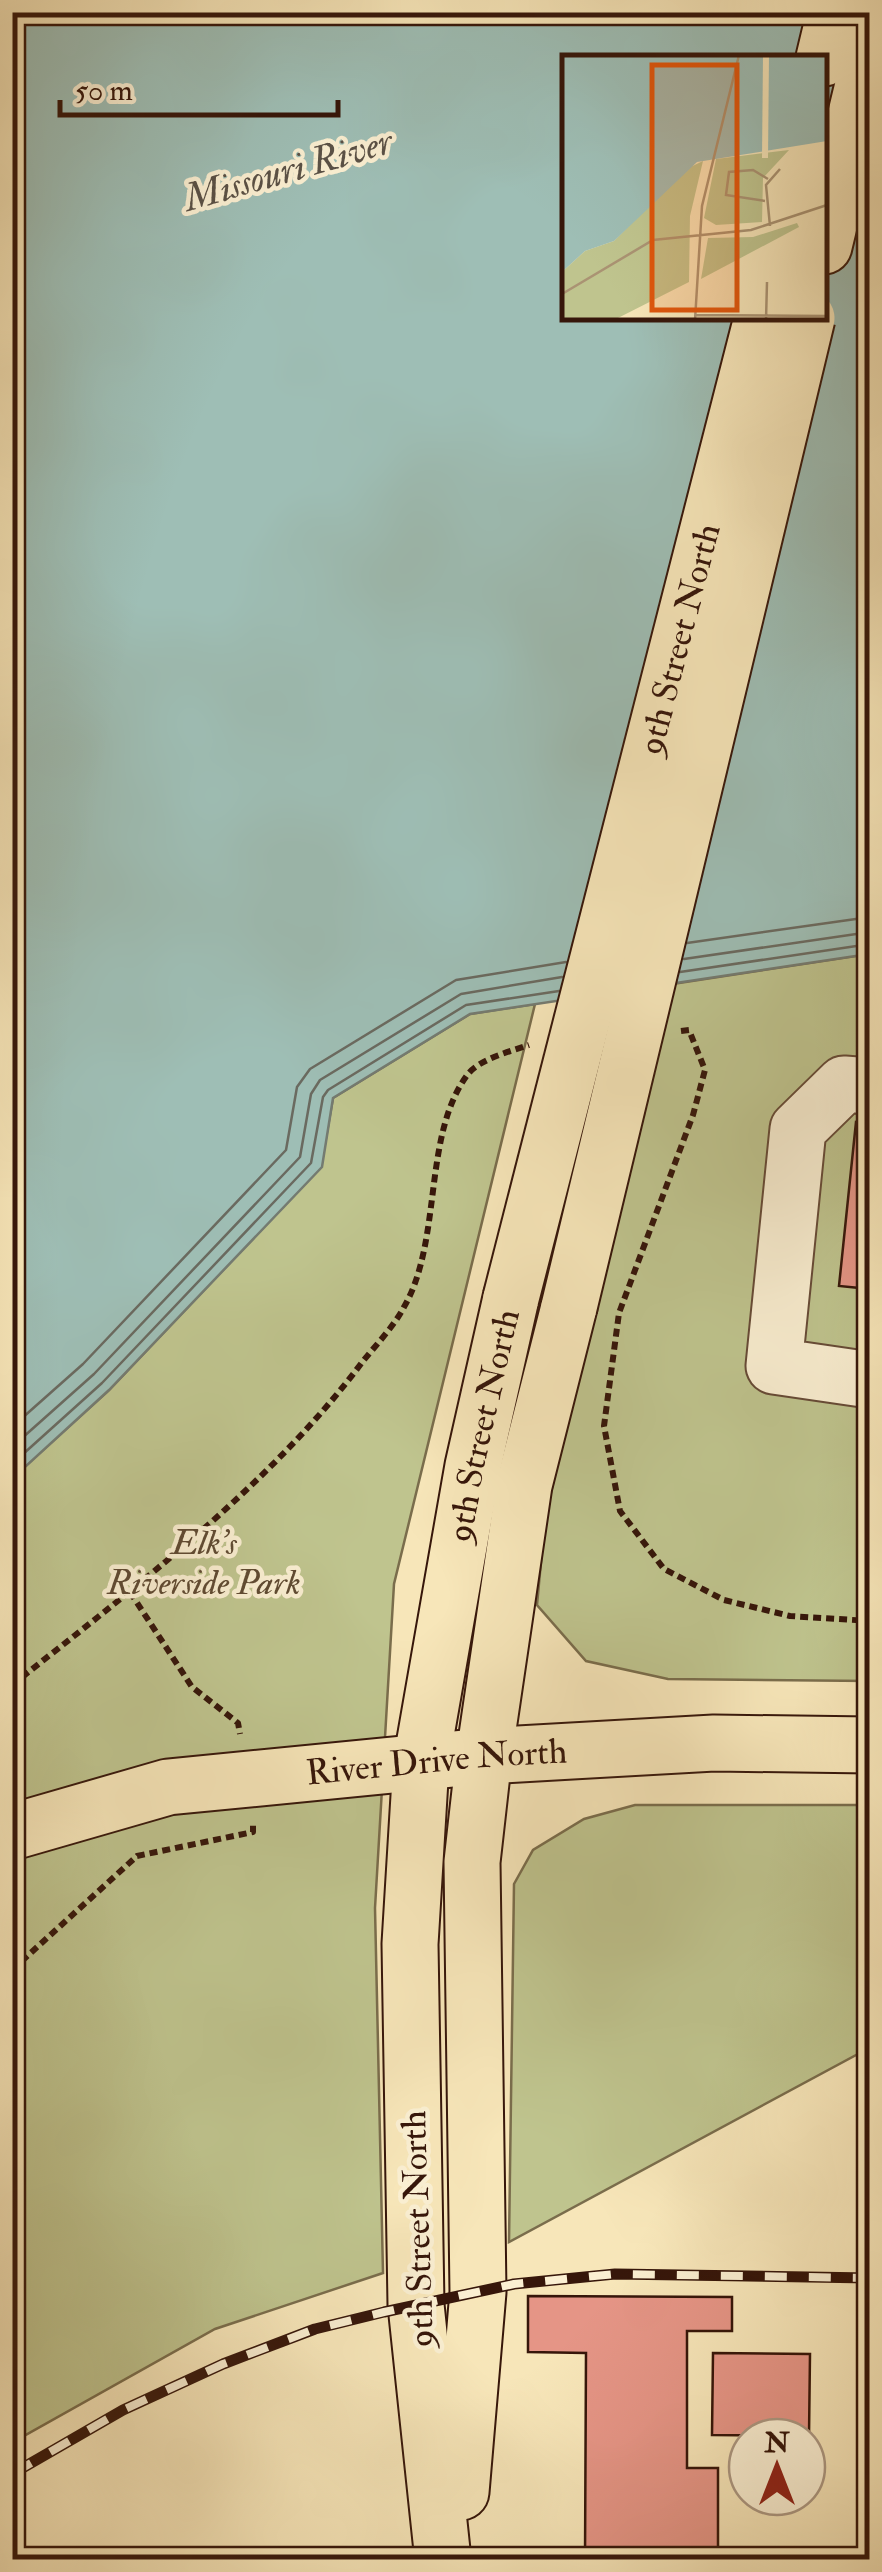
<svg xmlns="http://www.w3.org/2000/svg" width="882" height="2572" font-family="'IM FELL Double Pica',serif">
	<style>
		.green { fill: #bfc48e; stroke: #7a6d4c; stroke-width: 2.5 }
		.water { fill: #9ebeb5; stroke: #747b71; stroke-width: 2.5; fill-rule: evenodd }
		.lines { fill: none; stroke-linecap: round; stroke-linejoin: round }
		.shore { stroke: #6a6a60; stroke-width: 2.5 }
		.building { fill: #e59586; stroke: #36160a; stroke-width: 2.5 }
		.minor-casing { stroke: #664a36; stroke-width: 59 }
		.major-casing { stroke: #36160a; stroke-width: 59 }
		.path { stroke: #36160a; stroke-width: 6; stroke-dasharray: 8 5; stroke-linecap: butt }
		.minor { stroke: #faefd2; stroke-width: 55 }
		.major { stroke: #f7e6b9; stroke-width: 55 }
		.rail-casing { stroke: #36160a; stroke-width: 11 }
		.rail { stroke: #faefd2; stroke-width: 8; stroke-dasharray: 22; stroke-linecap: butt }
		.major-bridge-casing { stroke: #36160a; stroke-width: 59; stroke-linecap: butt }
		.major-bridge { stroke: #f7e6b9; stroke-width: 55 }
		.labels { text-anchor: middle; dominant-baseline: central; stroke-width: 9; stroke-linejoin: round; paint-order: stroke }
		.street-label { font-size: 35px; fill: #36160a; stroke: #faefd2 }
		.park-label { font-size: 35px; font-style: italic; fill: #5f4a32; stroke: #faefd2 }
		.water-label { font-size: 38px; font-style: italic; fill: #5a5146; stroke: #faefd2 }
		.inset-road { fill: none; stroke: #aa9373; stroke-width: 2.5 }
		.view { fill: #df560c; fill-opacity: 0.15; stroke: #df560c; stroke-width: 5 }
		.inset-edge { fill: none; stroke: #36160a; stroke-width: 5 }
	</style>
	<rect width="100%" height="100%" fill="#f7e6b9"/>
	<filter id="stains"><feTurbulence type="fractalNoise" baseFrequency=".002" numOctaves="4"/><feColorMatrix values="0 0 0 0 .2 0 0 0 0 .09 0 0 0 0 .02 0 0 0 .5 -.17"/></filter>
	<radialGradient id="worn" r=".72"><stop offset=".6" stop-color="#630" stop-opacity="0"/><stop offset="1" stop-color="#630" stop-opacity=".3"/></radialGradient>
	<path class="green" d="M 869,954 L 869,1681 L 668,1679 L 586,1661 L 537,1605 L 545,1519 L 666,985 Z
		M 535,1004 L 394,1584 L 375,1908 L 383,2273 L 215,2329 L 13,2442 L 12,1478 L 109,1390 L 321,1167 L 333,1098 L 470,1014 Z
		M 635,1805 L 869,1805 L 869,2048 L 509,2242 L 514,1884 L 533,1850 L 584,1819 Z"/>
	<path class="water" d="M 13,13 L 869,13 L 869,954 L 470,1014 L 333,1098 L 322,1167 L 109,1390 L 13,1478 ZM 564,58 L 824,58 L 824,318 L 564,318 Z"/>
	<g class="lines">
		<path class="shore" d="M 687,943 L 870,917
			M 684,959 L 870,932
			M 680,972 L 870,944
			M 12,1427 L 83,1364 L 286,1150 L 297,1087 L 310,1069 L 456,980 L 566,962
			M 12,1447 L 94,1374 L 300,1157 L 311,1094 L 320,1080 L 461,994 L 562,977
			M 12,1464 L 102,1383 L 311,1163 L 323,1097 L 328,1090 L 466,1005 L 559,991"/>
	</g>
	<path class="building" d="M 856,1122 L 870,1124 L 870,1289 L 839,1286 Z
		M 528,2296 L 732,2297 L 732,2331 L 687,2331 L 687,2468 L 718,2468 L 718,2560 L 585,2560 L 586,2353 L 528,2352 Z
		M 713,2353 L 810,2354 L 809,2436 L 712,2435 Z"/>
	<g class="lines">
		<defs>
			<path id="minor" d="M 870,1086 L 844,1084 L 798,1129 L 774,1366 L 870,1380"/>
			<g id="major">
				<path d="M 824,58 L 835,12"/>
				<path d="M 824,246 L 870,56"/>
				<path id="s1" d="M 12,1832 L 168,1787 L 484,1756 L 714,1743 L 870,1745"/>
				<path d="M 461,2492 L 478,2292 L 472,1862 L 484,1756 L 524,1485 L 569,1307"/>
				<path id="s2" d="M 443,2560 L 416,2305 L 410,1944 L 421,1763 L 473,1466 L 511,1298"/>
			</g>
		</defs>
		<use href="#minor" class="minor-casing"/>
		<use href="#major" class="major-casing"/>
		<path class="path" d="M 681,1031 L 689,1030 L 705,1070 L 693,1115 L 619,1313 L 604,1426 L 620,1511 L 664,1569 L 724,1600 L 790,1616 L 870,1621
			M 130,1592 L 192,1687 L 238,1723 L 240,1734
			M 12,1685 C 132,1590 272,1484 363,1361 C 377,1344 394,1326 404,1307 C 443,1239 422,1135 468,1074 C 480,1059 511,1051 529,1045
			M 12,1970 L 137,1856 L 253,1832 L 253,1821"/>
		<use href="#minor" class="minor"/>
		<use href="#major" class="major"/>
		<defs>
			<path id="rail" d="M 12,2474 L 123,2410 L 223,2364 L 315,2329 L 384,2312 L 514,2284 L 615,2274 L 870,2278"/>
		</defs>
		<use href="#rail" class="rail-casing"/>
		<use href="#rail" class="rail"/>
		<defs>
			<g id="major-bridge">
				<path id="s3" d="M 511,1298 L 762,318"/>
				<path d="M 569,1307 L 807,318"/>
			</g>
		</defs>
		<use href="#major-bridge" class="major-bridge-casing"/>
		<use href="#major-bridge" class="major-bridge"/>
	</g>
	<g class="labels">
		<g class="street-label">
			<text stroke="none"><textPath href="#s3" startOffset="680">9th Street North</textPath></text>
			<text stroke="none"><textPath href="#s2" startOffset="1142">9th Street North</textPath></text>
			<text stroke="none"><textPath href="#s1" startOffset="432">River Drive North</textPath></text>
			<text transform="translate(418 2229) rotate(-92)">9th Street North</text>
		</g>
		<g class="park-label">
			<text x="204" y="1543">Elk's<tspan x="204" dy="40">Riverside Park</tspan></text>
		</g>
		<g class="water-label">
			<text transform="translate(288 170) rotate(-16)">Missouri River</text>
		</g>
	</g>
	<g transform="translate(562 55)">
		<rect width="265" height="265" fill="#f7e6b9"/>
		<path d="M 227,95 L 201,123 L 200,167 L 154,170 L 142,163 L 154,104 ZM 141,106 L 128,161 L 127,227 L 52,265 L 0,265 L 0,217 L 23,196 L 52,186 L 122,115 ZM 235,168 L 237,172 L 139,224 L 146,183 L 191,182 Z" fill="#bfc48e"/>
		<path d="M 0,0 L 265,0 L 265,86 L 135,107 L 52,186 L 23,196 L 0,217 Z" fill="#9ebeb5"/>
		<path d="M 201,0 L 207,0 L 206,103 L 200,103 Z" fill="#f7e6b9"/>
		<path class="inset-road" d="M 203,146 L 164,140 L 167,117 L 191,115 L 206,124M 208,171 L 204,130 L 218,114M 0,239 L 91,185 L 189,175 L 265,150M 133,260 L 265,261M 133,265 L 140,151 L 177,0M 204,265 L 205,227"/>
		<path class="view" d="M 90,10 L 175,10 L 175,255 L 90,255 Z"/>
		<rect width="265" height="265" class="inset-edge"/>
	</g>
	<rect width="882" height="2572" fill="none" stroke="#f7e6b9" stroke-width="50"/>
	<rect x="15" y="15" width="852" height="2542" fill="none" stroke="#36160a" stroke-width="5"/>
	<rect x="25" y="25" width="832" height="2522" fill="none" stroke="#36160a" stroke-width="2.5"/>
	<g transform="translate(777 2467)"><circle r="48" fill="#faefd2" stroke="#ac9882" stroke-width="2.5"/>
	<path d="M0-8L18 38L0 25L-18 38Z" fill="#8f2418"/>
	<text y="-15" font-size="28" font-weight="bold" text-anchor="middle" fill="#36160a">N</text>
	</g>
	<path d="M60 100v15h278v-15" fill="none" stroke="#36160a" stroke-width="5"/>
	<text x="75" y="100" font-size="30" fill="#36160a" stroke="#faefd2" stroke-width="8" paint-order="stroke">50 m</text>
	<rect width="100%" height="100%" filter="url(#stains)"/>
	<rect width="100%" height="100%" fill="url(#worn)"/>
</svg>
